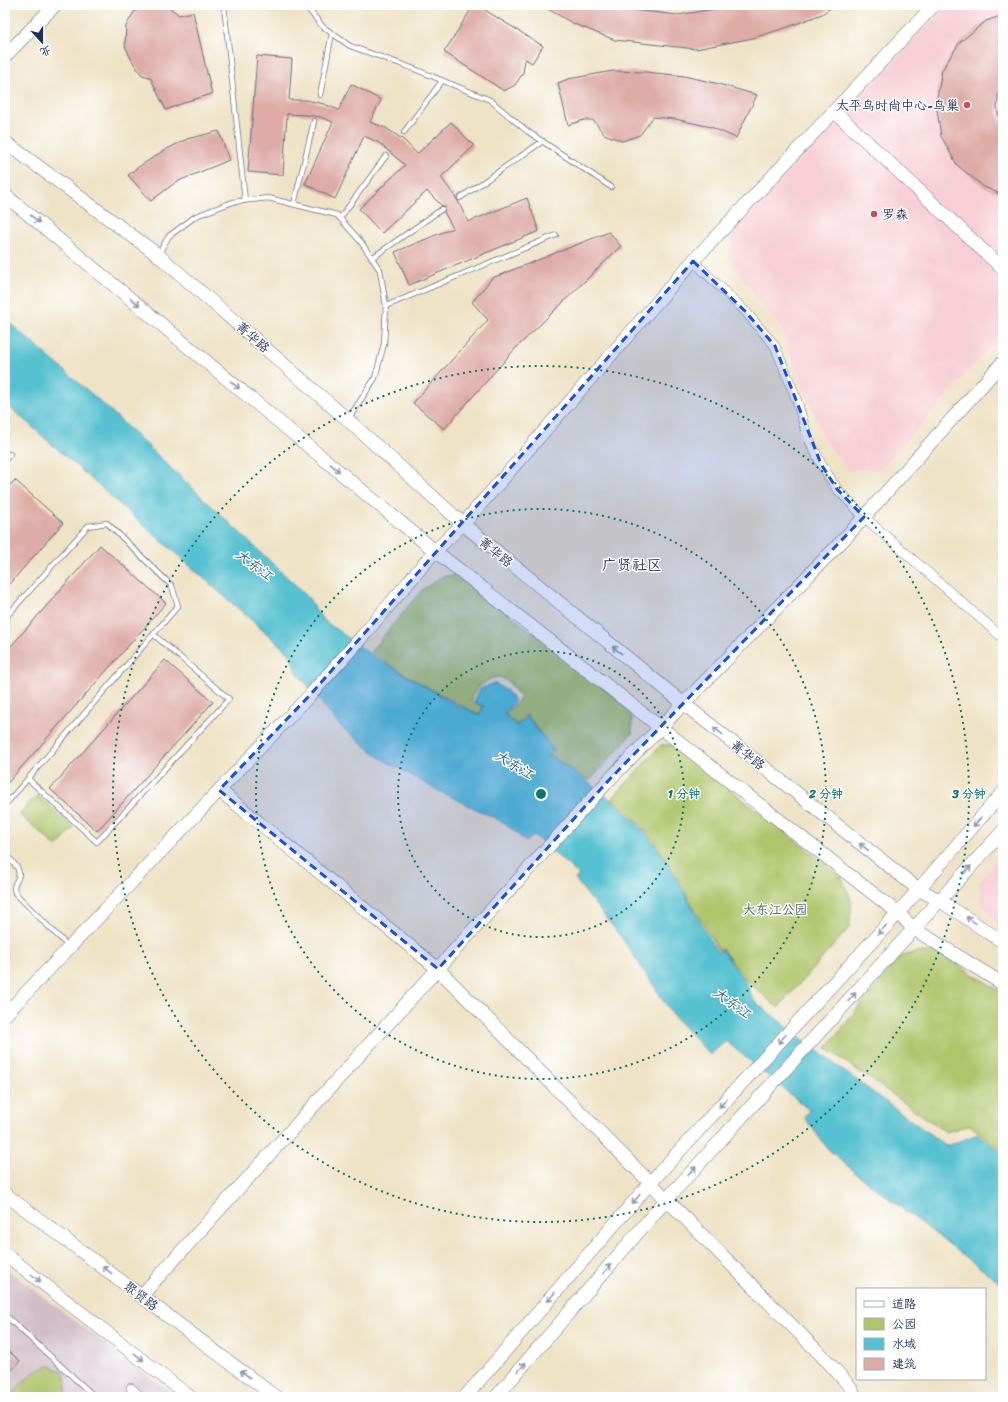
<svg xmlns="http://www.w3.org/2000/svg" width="1008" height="1402" font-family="Sriracha,'LXGW WenKai TC',sans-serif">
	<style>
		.built { fill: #f7cfd5 }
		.industrial { fill: #d2bdc8 }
		.green { fill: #afc56a; stroke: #657a64 }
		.water { fill: #56c1d0; stroke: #387897 }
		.building { fill: #deaba6 }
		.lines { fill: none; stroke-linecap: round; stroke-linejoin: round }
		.lane-casing { stroke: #656e82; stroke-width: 6 }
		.street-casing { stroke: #656e82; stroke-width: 10 }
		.secondary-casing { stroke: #656e82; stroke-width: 14 }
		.lane { stroke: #fff; stroke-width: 4.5 }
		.street { stroke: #fff; stroke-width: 9 }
		.secondary { stroke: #fff; stroke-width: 13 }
		.oneway { stroke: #8d97ae }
		.marked { fill: #1d4ed8; fill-opacity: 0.2; stroke: #1d4ed8; stroke-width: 3; stroke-dasharray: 8 5; stroke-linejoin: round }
		.ring { fill: none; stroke: #0f766e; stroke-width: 2; stroke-dasharray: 2 4 }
		.poi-dot { fill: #d1495b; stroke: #fff; stroke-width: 1.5 }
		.labels { text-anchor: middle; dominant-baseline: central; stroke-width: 3; stroke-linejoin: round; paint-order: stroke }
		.poi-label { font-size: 13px; fill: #1b2f5e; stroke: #fff; text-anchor: end }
		.street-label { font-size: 13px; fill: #1b2f5e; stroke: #fff }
		.park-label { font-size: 13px; fill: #475c62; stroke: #fff }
		.water-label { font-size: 14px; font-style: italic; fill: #306286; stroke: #fff }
		.quarter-label { font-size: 15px; fill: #1b2f5e; stroke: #fff }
		.centre { fill: #0f766e; stroke: #fff; stroke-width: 2 }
		.ring-label { font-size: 12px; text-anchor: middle; font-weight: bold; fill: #0f766e; stroke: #fff; stroke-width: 3; stroke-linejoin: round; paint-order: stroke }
	</style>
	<rect width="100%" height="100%" fill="#fff"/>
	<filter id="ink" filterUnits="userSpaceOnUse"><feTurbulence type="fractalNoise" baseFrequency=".025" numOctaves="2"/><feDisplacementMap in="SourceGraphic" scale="8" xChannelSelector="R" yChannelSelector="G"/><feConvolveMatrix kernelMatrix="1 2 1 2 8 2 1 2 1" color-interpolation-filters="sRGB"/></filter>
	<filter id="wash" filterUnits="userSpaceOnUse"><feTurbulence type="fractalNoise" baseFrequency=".012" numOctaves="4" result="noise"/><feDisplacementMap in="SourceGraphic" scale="16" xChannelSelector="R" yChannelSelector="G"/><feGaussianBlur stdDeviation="0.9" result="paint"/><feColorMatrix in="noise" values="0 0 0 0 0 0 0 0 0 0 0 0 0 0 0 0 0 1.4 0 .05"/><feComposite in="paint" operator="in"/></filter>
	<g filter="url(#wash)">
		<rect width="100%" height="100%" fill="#efe3c6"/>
		<path class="built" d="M 948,5 L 1003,5 L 1003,333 L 881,469 L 848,470 L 825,441 L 779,326 L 742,277 L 729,257 L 733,231 Z
			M 1003,852 L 1003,931 L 981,903 L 979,882 Z"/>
		<path class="industrial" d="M 5,1268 L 176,1397 L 5,1397 Z"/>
		<path class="green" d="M 458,574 L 625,705 L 632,718 L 632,733 L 589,781 L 549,755 L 554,751 L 527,715 L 517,725 L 505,714 L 521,698 L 508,681 L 500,677 L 492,678 L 479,686 L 471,701 L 483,707 L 479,714 C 441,696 405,675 370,652 L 421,591 L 441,577 Z
			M 661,745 L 673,745 L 809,851 L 842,878 L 852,903 L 849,928 L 778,1008 L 747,981 L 722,949 L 719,951 L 657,845 C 644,828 629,813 612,799 Z
			M 37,795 L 74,827 L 57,847 L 19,814 Z
			M 918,952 L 937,952 L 1003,993 L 1003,1152 L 970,1125 L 946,1132 L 826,1048 L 899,957 Z
			M 49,1366 L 64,1372 L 66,1386 L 66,1397 L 10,1397 L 23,1382 L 36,1371 Z"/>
		<path class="water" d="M 5,319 L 103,404 L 308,597 L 322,619 L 374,657 L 455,704 L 479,715 L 484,706 L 474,702 L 480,689 L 494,683 L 507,691 L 515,701 L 504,714 L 517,726 L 527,716 L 553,750 L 547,754 C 586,781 629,808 657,848 C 681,880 696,919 718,953 L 722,950 L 746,983 L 754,1001 L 833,1063 L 946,1146 L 978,1134 L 1003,1154 L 1003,1285 L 858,1175 L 828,1149 L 804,1117 L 809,1110 L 726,1041 L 710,1055 L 673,1015 L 624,941 L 575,879 L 579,875 L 534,835 L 526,842 L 505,823 L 435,789 L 382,759 L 339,725 L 295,670 L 291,655 L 5,403 Z"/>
		<g id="blocks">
			<path class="building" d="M 148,5 L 168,6 L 179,15 L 193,12 L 212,94 L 188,101 L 166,110 L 150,77 L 142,75 L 136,67 L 130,57 L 125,45 L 126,26 L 134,12 Z
				M 474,5 L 477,5 L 543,46 L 532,63 L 525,59 L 523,73 L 515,85 L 504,91 L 444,52 Z
				M 541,5 L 616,5 L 624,9 L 678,15 L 738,5 L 835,5 L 822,14 L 788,27 L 753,38 L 696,49 L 615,40 L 574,24 Z
				M 1003,15 L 1003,86 L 998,95 L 997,107 L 999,119 L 1003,126 L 1003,195 L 984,187 L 957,165 L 941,136 L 936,103 L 942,70 L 960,42 L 986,21 Z
				M 257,56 L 292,59 L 289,100 L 306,100 L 324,104 L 339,110 L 351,84 L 381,100 L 370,122 L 386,128 L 405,141 L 417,154 L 451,122 L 474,146 L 441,177 L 458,201 L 468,222 L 527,198 L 539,231 L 409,285 L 395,252 L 453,228 L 444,212 L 445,207 L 441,205 L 427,191 L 382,233 L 359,209 L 405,165 L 379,143 L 364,136 L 335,199 L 305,184 L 333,122 L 320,117 L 307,115 L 287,114 L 283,175 L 248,172 Z
				M 613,71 L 646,72 L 684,76 L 715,83 L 757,95 L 736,138 L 711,127 L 675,119 L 653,117 L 640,135 L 622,141 L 604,134 L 593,120 L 584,120 L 568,125 L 558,83 L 568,79 Z
				M 219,131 L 229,160 L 176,182 L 151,201 L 128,175 L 137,168 L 163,151 L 187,139 Z
				M 609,232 L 621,246 L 515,349 L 444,429 L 413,403 L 488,320 L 472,302 L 492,278 Z
				M 15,480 L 63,523 L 5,589 L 5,491 Z
				M 100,545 L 166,603 L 5,786 L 5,653 Z
				M 165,660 L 213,702 L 97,831 L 50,789 Z
				M 5,1348 L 20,1361 L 5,1377 Z"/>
		</g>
	</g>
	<g filter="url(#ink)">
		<use href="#blocks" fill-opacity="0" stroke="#656e82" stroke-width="1"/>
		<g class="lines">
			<defs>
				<path id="lane" d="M 224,5 L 245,201
					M 305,5 L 322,26 L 350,46 L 412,68 L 490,100 L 527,131 L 611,187
					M 320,95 L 332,33
					M 404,132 L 442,81
					M 460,198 L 543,141
					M 294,204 L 314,121
					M 340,218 L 386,156
					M 159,253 L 169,236 L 196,216 L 233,202 L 268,198 L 337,215 L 361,242 L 380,270 L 386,306 L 384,344 L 375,378 L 349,418
					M 372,258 L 442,209
					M 386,306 L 556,235
					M 5,460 L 10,454
					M 5,618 L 88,526 L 107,523 L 172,586 L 178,606 L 5,805
					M 28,779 L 97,842 L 229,699 L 154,635
					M 5,854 C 11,861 22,868 18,878 C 15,885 13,885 15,893 L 69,947
					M 5,1315 L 95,1397"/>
				<path id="street" d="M 693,261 L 745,311 L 775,346 L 796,398 L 807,435 L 821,464 L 837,489 L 864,517 L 1003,638
					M 131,1388 L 140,1397"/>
				<path id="secondary" d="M 5,56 L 55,5
					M 834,111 L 1003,269
					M 5,142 L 158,255 L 348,420 L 463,524 L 684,704 L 918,889 L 939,900 L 1003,942
					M 5,195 L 435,551 L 898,913 L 914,929 L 1003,984
					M 219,790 L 438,969 L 831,1365 L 851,1388 L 855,1397
					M 5,1015 L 310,695 L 361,638 L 435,551 L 463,524 L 693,261 L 934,5
					M 5,1194 L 276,1397
					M 5,1254 L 190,1397
					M 141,1296 L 609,780 L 847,536 L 1003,362
					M 465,1397 L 650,1183 L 898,913 L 1003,792
					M 496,1397 L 666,1200 L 1003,831"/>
			</defs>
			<use href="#lane" class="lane-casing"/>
			<use href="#street" class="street-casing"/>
			<use href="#secondary" class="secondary-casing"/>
			<use href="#lane" class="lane"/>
			<use href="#street" class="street"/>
			<use href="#secondary" class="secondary"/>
		</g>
		<defs><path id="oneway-shaft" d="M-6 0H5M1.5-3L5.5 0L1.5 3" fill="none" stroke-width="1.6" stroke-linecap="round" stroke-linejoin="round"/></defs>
		<g class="oneway">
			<use href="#oneway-shaft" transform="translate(35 219) rotate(40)"/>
			<use href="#oneway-shaft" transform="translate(135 302) rotate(40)"/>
			<use href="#oneway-shaft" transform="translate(235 385) rotate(40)"/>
			<use href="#oneway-shaft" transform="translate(335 468) rotate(40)"/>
			<use href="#oneway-shaft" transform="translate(617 650) rotate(-141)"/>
			<use href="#oneway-shaft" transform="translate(718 731) rotate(-142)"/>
			<use href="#oneway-shaft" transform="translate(977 822) rotate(131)"/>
			<use href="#oneway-shaft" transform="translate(864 847) rotate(-142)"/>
			<use href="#oneway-shaft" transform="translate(967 870) rotate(-47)"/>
			<use href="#oneway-shaft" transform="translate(971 920) rotate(-146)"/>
			<use href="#oneway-shaft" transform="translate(882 930) rotate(132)"/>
			<use href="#oneway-shaft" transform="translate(852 997) rotate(-48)"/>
			<use href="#oneway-shaft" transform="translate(782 1039) rotate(132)"/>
			<use href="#oneway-shaft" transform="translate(723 1103) rotate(133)"/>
			<use href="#oneway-shaft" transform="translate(692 1171) rotate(-48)"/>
			<use href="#oneway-shaft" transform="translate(636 1199) rotate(131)"/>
			<use href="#oneway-shaft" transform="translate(607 1269) rotate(-49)"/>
			<use href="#oneway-shaft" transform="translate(107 1270) rotate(-143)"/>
			<use href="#oneway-shaft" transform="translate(36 1278) rotate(38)"/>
			<use href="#oneway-shaft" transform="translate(551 1297) rotate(131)"/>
			<use href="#oneway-shaft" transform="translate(139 1357) rotate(38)"/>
			<use href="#oneway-shaft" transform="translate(522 1367) rotate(-49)"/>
			<use href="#oneway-shaft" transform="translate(245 1374) rotate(-143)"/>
		</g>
	</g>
	<path class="marked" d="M 693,261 L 745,311 L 775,346 L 821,464 L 837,489 L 864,517 L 609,780 L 438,969 L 219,790 L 310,695 Z"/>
	<g class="ring">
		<circle cx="541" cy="794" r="143"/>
		<circle cx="541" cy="794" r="285"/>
		<circle cx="541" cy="794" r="428"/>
	</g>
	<g class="poi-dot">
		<circle cx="967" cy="105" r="4"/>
		<circle cx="874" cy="214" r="4"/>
	</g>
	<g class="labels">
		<g class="poi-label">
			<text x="959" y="105">太平鸟时尚中心-鸟巢</text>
			<text x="882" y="214" text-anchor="start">罗森</text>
		</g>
		<g class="street-label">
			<text transform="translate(253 337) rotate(41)">菁华路</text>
			<text transform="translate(496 552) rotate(39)">菁华路</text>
			<text transform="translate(748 755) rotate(38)">菁华路</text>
			<text transform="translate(141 1296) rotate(37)">聚贤路</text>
		</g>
		<g class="park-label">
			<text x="775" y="909">大东江公园</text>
		</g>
		<g class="water-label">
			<text transform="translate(254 565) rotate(37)">大东江</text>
			<text transform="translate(514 765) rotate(31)">大东江</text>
			<text transform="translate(732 1003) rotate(36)">大东江</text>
		</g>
		<g class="quarter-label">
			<text x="632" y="565">广贤社区</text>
		</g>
	</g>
	<circle cx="541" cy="794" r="6" class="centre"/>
	<g class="ring-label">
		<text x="684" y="798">1 分钟</text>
		<text x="826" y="798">2 分钟</text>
		<text x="969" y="798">3 分钟</text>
	</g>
	<rect width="1008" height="1402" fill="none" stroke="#fff" stroke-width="20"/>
	<rect x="856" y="1288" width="130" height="92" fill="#ffffff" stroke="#a4acbf"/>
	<rect x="864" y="1301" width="20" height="6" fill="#ffffff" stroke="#a4acbf"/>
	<text x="892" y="1308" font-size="12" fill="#1b2f5e">道路</text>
	<rect x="864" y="1318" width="20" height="12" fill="#afc56a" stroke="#a4acbf"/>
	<text x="892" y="1328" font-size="12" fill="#1b2f5e">公园</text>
	<rect x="864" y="1338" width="20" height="12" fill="#56c1d0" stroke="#a4acbf"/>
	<text x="892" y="1348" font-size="12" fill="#1b2f5e">水域</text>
	<rect x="864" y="1358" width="20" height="12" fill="#deaba6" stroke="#a4acbf"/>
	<text x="892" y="1368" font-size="12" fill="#1b2f5e">建筑</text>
	<g transform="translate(42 42) rotate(159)" stroke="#ffffff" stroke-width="3" paint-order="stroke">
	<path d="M0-3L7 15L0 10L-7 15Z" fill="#1b2f5e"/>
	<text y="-6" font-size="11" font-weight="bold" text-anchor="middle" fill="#1b2f5e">北</text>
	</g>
</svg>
